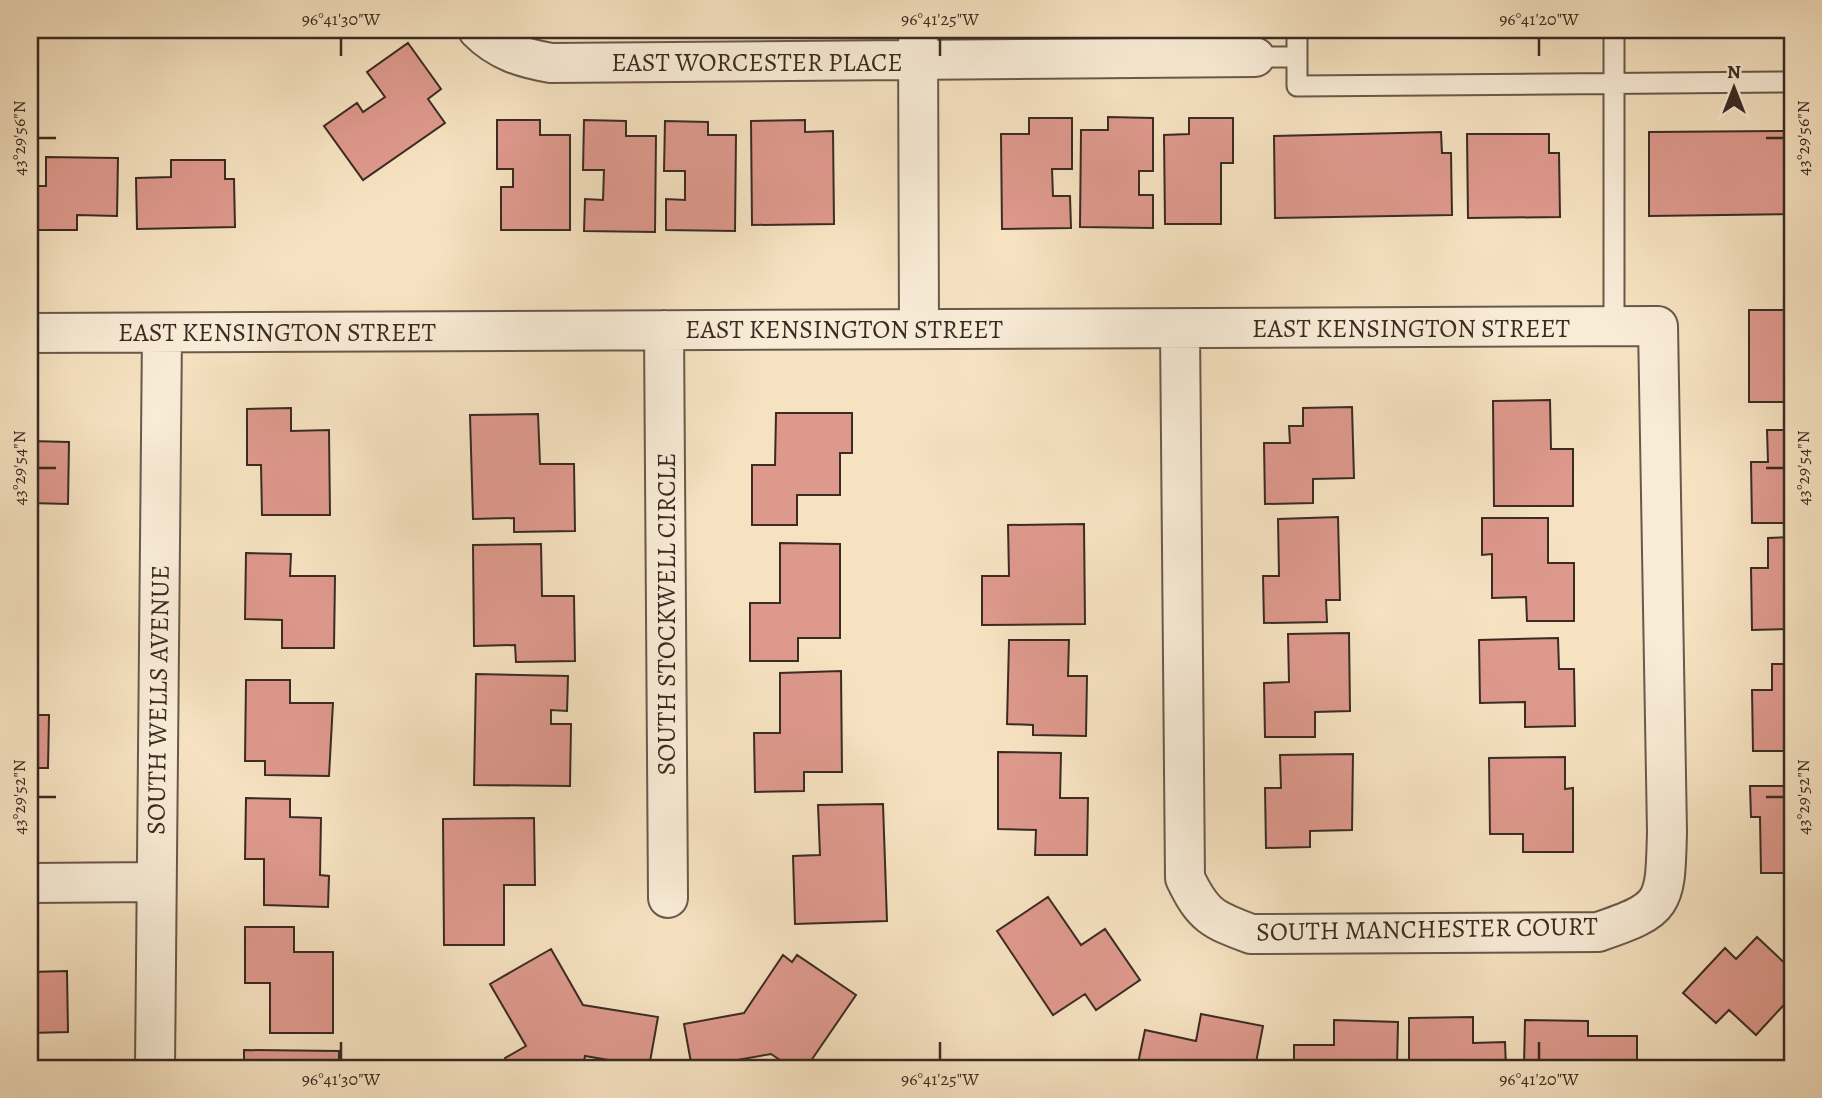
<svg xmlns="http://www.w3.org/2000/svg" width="1822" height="1098" font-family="Alegreya,serif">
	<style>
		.building { fill: #de998d; stroke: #3a2b23; stroke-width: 2 }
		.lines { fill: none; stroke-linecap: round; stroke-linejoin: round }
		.lane-casing { stroke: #69594a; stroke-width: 23 }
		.street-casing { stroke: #69594a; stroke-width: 42 }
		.lane { stroke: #f9ecd7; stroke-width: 19 }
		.street { stroke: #f9ecd7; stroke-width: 38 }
		.ticks { fill: none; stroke: #3a2b23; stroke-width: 2.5 }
		.labels { text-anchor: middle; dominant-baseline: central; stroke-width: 6; stroke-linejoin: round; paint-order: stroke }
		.street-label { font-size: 26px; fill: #3a2b23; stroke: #f9ecd7 }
		.neatline { fill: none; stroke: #3a2b23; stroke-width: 2.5 }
		.ticks-label { font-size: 18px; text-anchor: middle; fill: #3a2b23 }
	</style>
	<rect width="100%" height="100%" fill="#f6e2c1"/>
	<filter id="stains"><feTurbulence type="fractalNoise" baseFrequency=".00286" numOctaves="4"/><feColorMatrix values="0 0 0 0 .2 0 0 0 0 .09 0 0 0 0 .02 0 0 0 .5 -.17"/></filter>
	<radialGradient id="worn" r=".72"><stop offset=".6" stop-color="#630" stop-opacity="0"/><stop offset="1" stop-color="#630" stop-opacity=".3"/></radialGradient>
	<path class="building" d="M 408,43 L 441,89 L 428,99 L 445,123 L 363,180 L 324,126 L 357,103 L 363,112 L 385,97 L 367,72 Z
		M 1108,117 L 1153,118 L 1153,171 L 1139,171 L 1139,195 L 1153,195 L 1153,228 L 1080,227 L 1081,130 L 1108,130 Z
		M 1029,118 L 1072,118 L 1072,169 L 1052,169 L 1053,196 L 1070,196 L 1071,228 L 1002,229 L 1001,134 L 1029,134 Z
		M 1189,118 L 1233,118 L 1233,163 L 1221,163 L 1221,224 L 1165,224 L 1164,135 L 1189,134 Z
		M 497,120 L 540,120 L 540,135 L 570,135 L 570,230 L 501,230 L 501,187 L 513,187 L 513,169 L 497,169 Z
		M 584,120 L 626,121 L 626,136 L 656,136 L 655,232 L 584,231 L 585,199 L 603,200 L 604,170 L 583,170 Z
		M 805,120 L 805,132 L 833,131 L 834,224 L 752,225 L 751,121 Z
		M 665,121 L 708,122 L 708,135 L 736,135 L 735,231 L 666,230 L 666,199 L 685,200 L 685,171 L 664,171 Z
		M 1792,131 L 1792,214 L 1649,216 L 1649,132 Z
		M 1441,132 L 1442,153 L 1451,153 L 1452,215 L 1275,218 L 1274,136 Z
		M 1467,134 L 1549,134 L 1549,153 L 1559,153 L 1560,217 L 1468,218 Z
		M 46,157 L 118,158 L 117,216 L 77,215 L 77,230 L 30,230 L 30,186 L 46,186 Z
		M 171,160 L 225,160 L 225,179 L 234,179 L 235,227 L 137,229 L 136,178 L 171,177 Z
		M 1749,310 L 1792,310 L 1792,402 L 1749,402 Z
		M 1550,400 L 1551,449 L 1573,449 L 1573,506 L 1494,506 L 1493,401 Z
		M 1352,407 L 1354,478 L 1313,479 L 1313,503 L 1265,504 L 1264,443 L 1290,443 L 1289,426 L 1303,426 L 1303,408 Z
		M 291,408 L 291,431 L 329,430 L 330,515 L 262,515 L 261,465 L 247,465 L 247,409 Z
		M 776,413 L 852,413 L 852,453 L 840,453 L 840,495 L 797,495 L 797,525 L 752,525 L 752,465 L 775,465 Z
		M 538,414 L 540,464 L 574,464 L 575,531 L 514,532 L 514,518 L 473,519 L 470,415 Z
		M 1767,430 L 1792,430 L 1792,523 L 1752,523 L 1751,462 L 1768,462 Z
		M 30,441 L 69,442 L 68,504 L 30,503 Z
		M 1338,517 L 1340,600 L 1326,600 L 1327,622 L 1264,623 L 1263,576 L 1279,576 L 1278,519 Z
		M 1482,518 L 1548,518 L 1548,563 L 1574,563 L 1574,621 L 1527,621 L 1526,597 L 1492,598 L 1492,554 L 1482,555 Z
		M 1084,524 L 1085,624 L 982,625 L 982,576 L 1009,576 L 1008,525 Z
		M 1792,537 L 1792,629 L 1752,630 L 1751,568 L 1768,568 L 1768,538 Z
		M 780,543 L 840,544 L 840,638 L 798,638 L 798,661 L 750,661 L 750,603 L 780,603 Z
		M 541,544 L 542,596 L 574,596 L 575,661 L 516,662 L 515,645 L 474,646 L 473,545 Z
		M 246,553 L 291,554 L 290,576 L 335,576 L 334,648 L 282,648 L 282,620 L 245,619 Z
		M 1349,633 L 1350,711 L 1315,712 L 1315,737 L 1265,737 L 1264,683 L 1289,682 L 1288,634 Z
		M 1558,638 L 1559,669 L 1574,669 L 1575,726 L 1525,727 L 1525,702 L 1480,703 L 1479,640 Z
		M 1009,640 L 1069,640 L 1068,676 L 1087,676 L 1086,736 L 1033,735 L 1033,725 L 1007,724 Z
		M 1772,664 L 1792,664 L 1792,751 L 1753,751 L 1752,690 L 1772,690 Z
		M 841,671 L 842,772 L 804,772 L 804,791 L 755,792 L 754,733 L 780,733 L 780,673 Z
		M 476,674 L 568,676 L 567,711 L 551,710 L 551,724 L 571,724 L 570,786 L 474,785 Z
		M 246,680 L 290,680 L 290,703 L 333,703 L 329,776 L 265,775 L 265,761 L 245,761 Z
		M 30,715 L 49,715 L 48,768 L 30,768 Z
		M 998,752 L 1061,753 L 1060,798 L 1088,798 L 1087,855 L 1035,855 L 1036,830 L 998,829 Z
		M 1353,754 L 1352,830 L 1310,831 L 1310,847 L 1266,848 L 1265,788 L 1281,788 L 1280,755 Z
		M 1565,757 L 1565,789 L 1573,788 L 1573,852 L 1523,852 L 1523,834 L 1490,834 L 1489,758 Z
		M 1750,786 L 1792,786 L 1792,873 L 1761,873 L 1760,817 L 1751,817 Z
		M 246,798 L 290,799 L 290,817 L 321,818 L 320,875 L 329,876 L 328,907 L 264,905 L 264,859 L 245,859 Z
		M 883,804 L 887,921 L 795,924 L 793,856 L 820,855 L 818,805 Z
		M 534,818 L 535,885 L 504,885 L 504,945 L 444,945 L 443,819 Z
		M 1048,897 L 1081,945 L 1105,929 L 1140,980 L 1096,1010 L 1085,994 L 1053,1015 L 997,931 Z
		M 245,927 L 294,927 L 294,952 L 333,952 L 333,1033 L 270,1033 L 270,983 L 245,983 Z
		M 1757,937 L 1792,970 L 1792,996 L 1756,1035 L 1729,1010 L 1716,1023 L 1683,993 L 1725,948 L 1736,959 Z
		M 551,949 L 583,1005 L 658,1017 L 649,1067 L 585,1056 L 583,1068 L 511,1068 L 505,1058 L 526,1046 L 490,984 Z
		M 783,955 L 792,962 L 797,955 L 856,995 L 806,1068 L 792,1068 L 771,1054 L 692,1068 L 684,1024 L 744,1013 Z
		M 67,971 L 68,1032 L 30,1033 L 30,972 Z
		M 1201,1014 L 1263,1026 L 1255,1068 L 1230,1065 L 1230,1068 L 1137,1068 L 1145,1030 L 1196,1041 Z
		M 1473,1017 L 1473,1043 L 1505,1042 L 1506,1068 L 1424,1068 L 1424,1064 L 1409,1064 L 1409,1018 Z
		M 1334,1020 L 1398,1022 L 1397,1068 L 1294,1068 L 1294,1045 L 1334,1045 Z
		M 1525,1020 L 1588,1021 L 1588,1036 L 1637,1036 L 1637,1068 L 1524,1065 Z
		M 244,1050 L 339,1051 L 339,1068 L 244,1068 Z"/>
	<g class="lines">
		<defs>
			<path id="lane" d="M 1297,30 L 1297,86 L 1792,82
				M 1255,57 L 1297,57
				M 1614,327 L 1614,30"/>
			<path id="street" d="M 478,30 C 499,51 522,58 551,63 L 1255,57
				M 918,30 L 919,328
				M 664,330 L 668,898
				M 30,333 L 1658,326 L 1667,832 C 1665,903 1667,909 1598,932 L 1251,934 C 1213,920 1203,916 1185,878 L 1180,329
				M 30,883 L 156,882
				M 155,1068 L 162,333"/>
		</defs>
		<use href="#lane" class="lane-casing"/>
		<use href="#street" class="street-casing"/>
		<use href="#lane" class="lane"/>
		<use href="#street" class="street"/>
	</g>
	<path class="ticks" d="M 341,38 L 341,56M 940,38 L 940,56M 1539,38 L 1539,56M 38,138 L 56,138M 1766,138 L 1784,138M 38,468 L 56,468M 1766,468 L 1784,468M 38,797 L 56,797M 1766,797 L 1784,797M 341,1042 L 341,1060M 940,1042 L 940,1060M 1539,1042 L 1539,1060"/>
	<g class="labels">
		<g class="street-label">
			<text x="757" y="62">EAST WORCESTER PLACE</text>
			<text x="1411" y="328">EAST KENSINGTON STREET</text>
			<text x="844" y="329">EAST KENSINGTON STREET</text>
			<text x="277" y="332">EAST KENSINGTON STREET</text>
			<text transform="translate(666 614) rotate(-90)">SOUTH STOCKWELL CIRCLE</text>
			<text transform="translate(158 700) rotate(-89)">SOUTH WELLS AVENUE</text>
			<text transform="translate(1427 929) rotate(-1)">SOUTH MANCHESTER COURT</text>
		</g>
	</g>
	<rect width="1822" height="1098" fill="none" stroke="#f6e2c1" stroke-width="77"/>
	<g transform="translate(1734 88)" stroke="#f9ecd7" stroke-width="5" paint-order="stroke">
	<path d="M0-5L12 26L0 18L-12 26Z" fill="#3a2b23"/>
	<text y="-10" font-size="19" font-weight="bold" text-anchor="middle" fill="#3a2b23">N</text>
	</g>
	<rect x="38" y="38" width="1746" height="1022" class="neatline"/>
	<g class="ticks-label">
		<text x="341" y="25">96°41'30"W</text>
		<text x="940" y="25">96°41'25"W</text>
		<text x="1539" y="25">96°41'20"W</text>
		<text transform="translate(19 138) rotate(-90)" y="6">43°29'56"N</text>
		<text transform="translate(1803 138) rotate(-90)" y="6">43°29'56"N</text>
		<text transform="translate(19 468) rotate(-90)" y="6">43°29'54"N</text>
		<text transform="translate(1803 468) rotate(-90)" y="6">43°29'54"N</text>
		<text transform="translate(19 797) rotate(-90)" y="6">43°29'52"N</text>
		<text transform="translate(1803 797) rotate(-90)" y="6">43°29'52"N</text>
		<text x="341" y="1085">96°41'30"W</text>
		<text x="940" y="1085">96°41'25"W</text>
		<text x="1539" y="1085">96°41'20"W</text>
	</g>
	<rect width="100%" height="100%" filter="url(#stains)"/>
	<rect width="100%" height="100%" fill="url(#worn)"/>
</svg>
